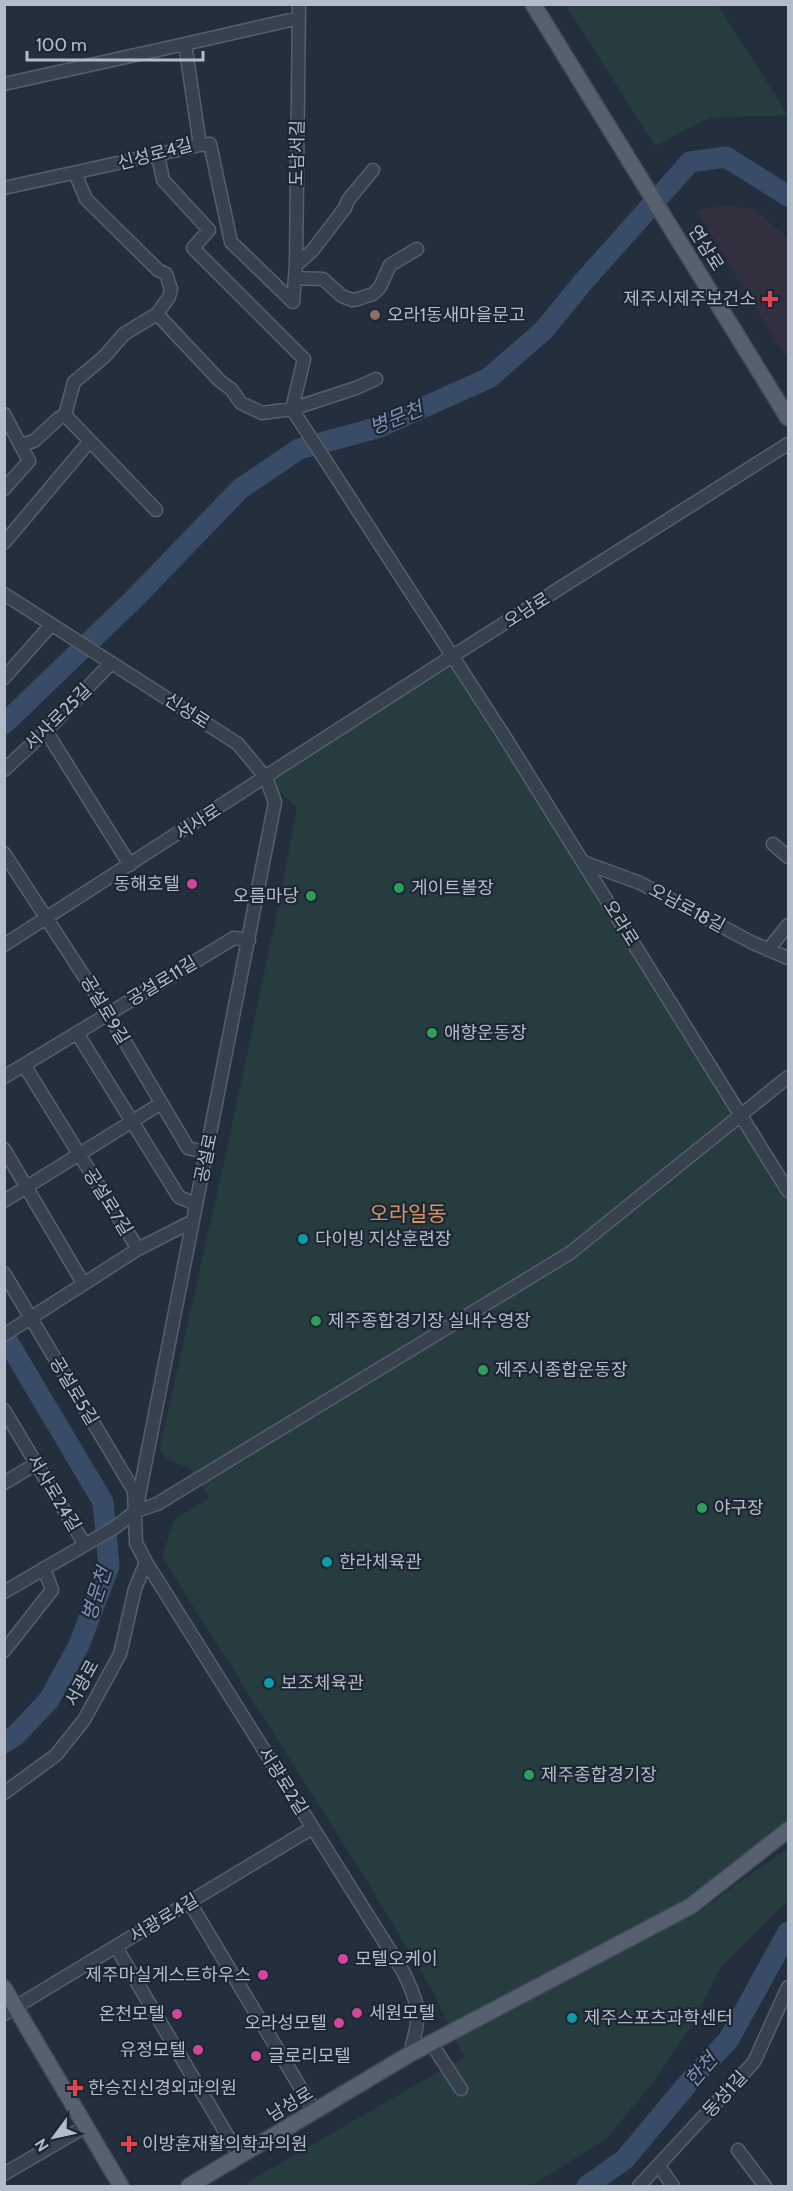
<svg xmlns="http://www.w3.org/2000/svg" width="793" height="2191" font-family="Cabin,'Noto Sans KR',sans-serif">
	<style>
		.medical { fill: #32303f }
		.green { fill: #263c3f }
		.lines { fill: none; stroke-linecap: round; stroke-linejoin: round }
		.river { stroke: #394c67; stroke-width: 21 }
		.minor-casing { stroke: #565f6c; stroke-width: 15 }
		.major-casing { stroke: #414a57; stroke-width: 18 }
		.minor { stroke: #38414e; stroke-width: 12 }
		.major { stroke: #56606e; stroke-width: 15 }
		.health-dot { fill: #e0444e; stroke: #1d2633; stroke-width: 2 }
		.education-dot { fill: #8d6e63; stroke: #1d2633; stroke-width: 2 }
		.hotel-dot { fill: #d1479c; stroke: #1d2633; stroke-width: 2 }
		.leisure-dot { fill: #2e9e5b; stroke: #1d2633; stroke-width: 2 }
		.culture-dot { fill: #0f9aa8; stroke: #1d2633; stroke-width: 2 }
		.labels { text-anchor: middle; dominant-baseline: central; stroke-width: 4.5; stroke-linejoin: round; paint-order: stroke }
		.street-label { font-size: 18px; fill: #b4bcc9; stroke: #1d2633 }
		.poi-label { font-size: 18px; fill: #b4bcc9; stroke: #1d2633; text-anchor: start }
		.water-label { font-size: 20px; font-style: italic; fill: #7c92b1; stroke: #1d2633 }
		.quarter-label { font-size: 21px; fill: #d59563; stroke: #1d2633 }
	</style>
	<rect width="100%" height="100%" fill="#242f3e"/>
	<path class="medical" d="M 722,205 L 756,210 L 785,236 L 788,237 L 788,361 L 697,211 Z"/>
	<path class="green" d="M 566,5 L 718,5 L 788,115 L 709,118 L 655,146 Z
		M 451,657 L 788,1194 L 788,1829 L 691,1906 L 689,1918 L 788,1848 L 788,1901 L 719,1969 L 692,2025 L 651,2085 L 606,2139 L 531,2186 L 241,2186 L 464,2057 L 432,1990 L 365,1878 L 162,1557 L 174,1520 L 209,1498 L 190,1468 L 165,1459 L 160,1446 L 227,1149 L 280,898 L 297,808 L 266,778 Z"/>
	<g class="lines">
		<path class="river" d="M 4,724 L 136,597 L 240,489 L 299,449 L 380,427 L 489,378 L 544,330 L 584,281 L 690,162 L 726,157 L 788,196
			M 4,1335 L 103,1502 L 109,1566 L 79,1645 L 49,1700 L 16,1735 L 4,1743
			M 587,2186 L 625,2159 L 690,2081 L 729,2039 L 788,1932"/>
		<defs>
			<path id="minor" d="M 4,84 L 185,44
				M 200,145 L 210,144 L 231,242 L 293,302
				M 158,155 L 163,180 L 209,230 L 193,248 L 304,359 L 292,409 L 501,731 L 788,1191
				M 4,188 L 200,145 L 185,44 L 299,18
				M 296,265 L 312,251 L 345,208 L 348,200 L 373,170
				M 295,278 L 323,279 L 342,296 L 352,300 L 358,299 L 373,294 L 380,287 L 390,265 L 417,249
				M 293,302 L 296,265 L 299,4
				M 157,314 L 220,381 L 231,389 L 241,403 L 262,413 L 292,409 L 356,388 L 376,379
				M 4,414 L 29,461 L 4,489
				M 65,415 L 156,510
				M 20,445 L 34,441 L 59,418 L 65,415 L 74,382 L 104,357 L 124,334 L 157,314 L 169,297 L 171,289 L 166,274 L 158,270 L 86,199 L 75,173
				M 4,543 L 89,442
				M 4,594 L 238,744 L 266,778 L 275,802 L 136,1511 L 114,1528 L 4,1592
				M 4,678 L 51,625
				M 46,731 L 130,865
				M 4,770 L 46,731 L 111,663
				M 773,844 L 788,857
				M 4,853 L 108,1013 L 188,1148 L 208,1153
				M 583,862 L 640,883 L 753,943 L 788,958
				M 4,945 L 451,657 L 788,444
				M 768,950 L 788,925
				M 77,1033 L 179,1197 L 196,1204
				M 24,1065 L 138,1249
				M 4,1077 L 234,938 L 249,940
				M 4,1149 L 83,1283
				M 4,1201 L 160,1104
				M 4,1273 L 134,1491 L 136,1543 L 146,1562 L 404,1973 C 422,2012 420,2014 410,2054
				M 4,1335 L 138,1249 L 193,1221
				M 4,1410 L 85,1545
				M 4,1483 L 36,1464
				M 136,1511 L 157,1504 L 570,1253 L 788,1077
				M 4,1651 L 52,1590 L 44,1568
				M 4,1793 L 56,1755 L 84,1720 L 120,1654 L 135,1589 L 146,1562
				M 190,1903 L 315,2112
				M 116,1947 L 240,2157
				M 4,2014 L 312,1828
				M 431,2043 L 461,2089
				M 738,2150 L 765,2186
				M 659,2166 L 673,2186
				M 4,2174 L 86,2126
				M 639,2186 L 754,2062 L 788,1987"/>
			<path id="major" d="M 533,4 L 788,418
				M 4,1988 L 121,2186
				M 189,2186 L 410,2054 L 691,1906 L 788,1830"/>
		</defs>
		<use href="#minor" class="minor-casing"/>
		<use href="#major" class="major-casing"/>
		<use href="#minor" class="minor"/>
		<use href="#major" class="major"/>
	</g>
	<g class="health-dot">
		<path d="M767 290h6v6h6v6h-6v6h-6v-6h-6v-6h6z"/>
		<path d="M72 2079h6v6h6v6h-6v6h-6v-6h-6v-6h6z"/>
		<path d="M126 2135h6v6h6v6h-6v6h-6v-6h-6v-6h6z"/>
	</g>
	<circle class="education-dot" cx="375" cy="315" r="6"/>
	<g class="hotel-dot">
		<circle cx="192" cy="884" r="6"/>
		<circle cx="343" cy="1959" r="6"/>
		<circle cx="263" cy="1975" r="6"/>
		<circle cx="357" cy="2013" r="6"/>
		<circle cx="177" cy="2014" r="6"/>
		<circle cx="339" cy="2023" r="6"/>
		<circle cx="198" cy="2050" r="6"/>
		<circle cx="256" cy="2056" r="6"/>
	</g>
	<g class="leisure-dot">
		<circle cx="399" cy="888" r="6"/>
		<circle cx="311" cy="896" r="6"/>
		<circle cx="432" cy="1033" r="6"/>
		<circle cx="316" cy="1321" r="6"/>
		<circle cx="483" cy="1370" r="6"/>
		<circle cx="702" cy="1508" r="6"/>
		<circle cx="529" cy="1775" r="6"/>
	</g>
	<g class="culture-dot">
		<circle cx="303" cy="1239" r="6"/>
		<circle cx="327" cy="1562" r="6"/>
		<circle cx="269" cy="1683" r="6"/>
		<circle cx="572" cy="2018" r="6"/>
	</g>
	<g class="labels">
		<g class="street-label">
			<text transform="translate(297 153) rotate(-89)">도남서길</text>
			<text transform="translate(155 154) rotate(-15)">신성로4길</text>
			<text transform="translate(706 248) rotate(58)">연삼로</text>
			<text transform="translate(527 610) rotate(-32)">오남로</text>
			<text transform="translate(187 711) rotate(33)">신성로</text>
			<text transform="translate(58 717) rotate(-45)">서사로25길</text>
			<text transform="translate(198 822) rotate(-33)">서사로</text>
			<text transform="translate(687 908) rotate(28)">오남로18길</text>
			<text transform="translate(621 923) rotate(58)">오라로</text>
			<text transform="translate(162 981) rotate(-31)">공설로11길</text>
			<text transform="translate(105 1010) rotate(59)">공설로9길</text>
			<text transform="translate(206 1158) rotate(-78)">공설로</text>
			<text transform="translate(108 1202) rotate(58)">공설로7길</text>
			<text transform="translate(74 1391) rotate(59)">공설로5길</text>
			<text transform="translate(54 1493) rotate(59)">서사로24길</text>
			<text transform="translate(82 1683) rotate(-61)">서광로</text>
			<text transform="translate(283 1781) rotate(58)">서광로2길</text>
			<text transform="translate(164 1918) rotate(-31)">서광로4길</text>
			<text transform="translate(725 2094) rotate(-47)">동성1길</text>
			<text transform="translate(290 2104) rotate(-31)">남성로</text>
		</g>
		<g class="poi-label">
			<text x="756" y="299" text-anchor="end">제주시제주보건소</text>
			<text x="387" y="315">오라1동새마을문고</text>
			<text x="180" y="884" text-anchor="end">동해호텔</text>
			<text x="411" y="888">게이트볼장</text>
			<text x="299" y="896" text-anchor="end">오름마당</text>
			<text x="444" y="1033">애향운동장</text>
			<text x="315" y="1239">다이빙 지상훈련장</text>
			<text x="328" y="1321">제주종합경기장 실내수영장</text>
			<text x="495" y="1370">제주시종합운동장</text>
			<text x="714" y="1508">야구장</text>
			<text x="339" y="1562">한라체육관</text>
			<text x="281" y="1683">보조체육관</text>
			<text x="541" y="1775">제주종합경기장</text>
			<text x="355" y="1959">모텔오케이</text>
			<text x="251" y="1975" text-anchor="end">제주마실게스트하우스</text>
			<text x="369" y="2013">세원모텔</text>
			<text x="165" y="2014" text-anchor="end">온천모텔</text>
			<text x="584" y="2018">제주스포츠과학센터</text>
			<text x="327" y="2023" text-anchor="end">오라성모텔</text>
			<text x="186" y="2050" text-anchor="end">유정모텔</text>
			<text x="268" y="2056">글로리모텔</text>
			<text x="88" y="2088">한승진신경외과의원</text>
			<text x="142" y="2144">이방훈재활의학과의원</text>
		</g>
		<g class="water-label">
			<text transform="translate(396 418) rotate(-22)">병문천</text>
			<text transform="translate(96 1594) rotate(-72)">병문천</text>
			<text transform="translate(701 2070) rotate(-49)">한천</text>
		</g>
		<g class="quarter-label">
			<text x="408" y="1213">오라일동</text>
		</g>
	</g>
	<rect width="793" height="2191" fill="none" stroke="#b4bcc9" stroke-width="12"/>
	<g transform="translate(54 2137) rotate(237)" stroke="#1d2633" stroke-width="4.5" paint-order="stroke">
	<path d="M0-4.5L10 22L0 15L-10 22Z" fill="#b4bcc9"/>
	<text y="-9" font-size="16" font-weight="bold" text-anchor="middle" fill="#b4bcc9">N</text>
	</g>
	<path d="M27 51v9h176v-9" fill="none" stroke="#b4bcc9" stroke-width="3"/>
	<text x="36" y="51" font-size="18" fill="#b4bcc9" stroke="#1d2633" stroke-width="4.5" paint-order="stroke">100 m</text>
</svg>
